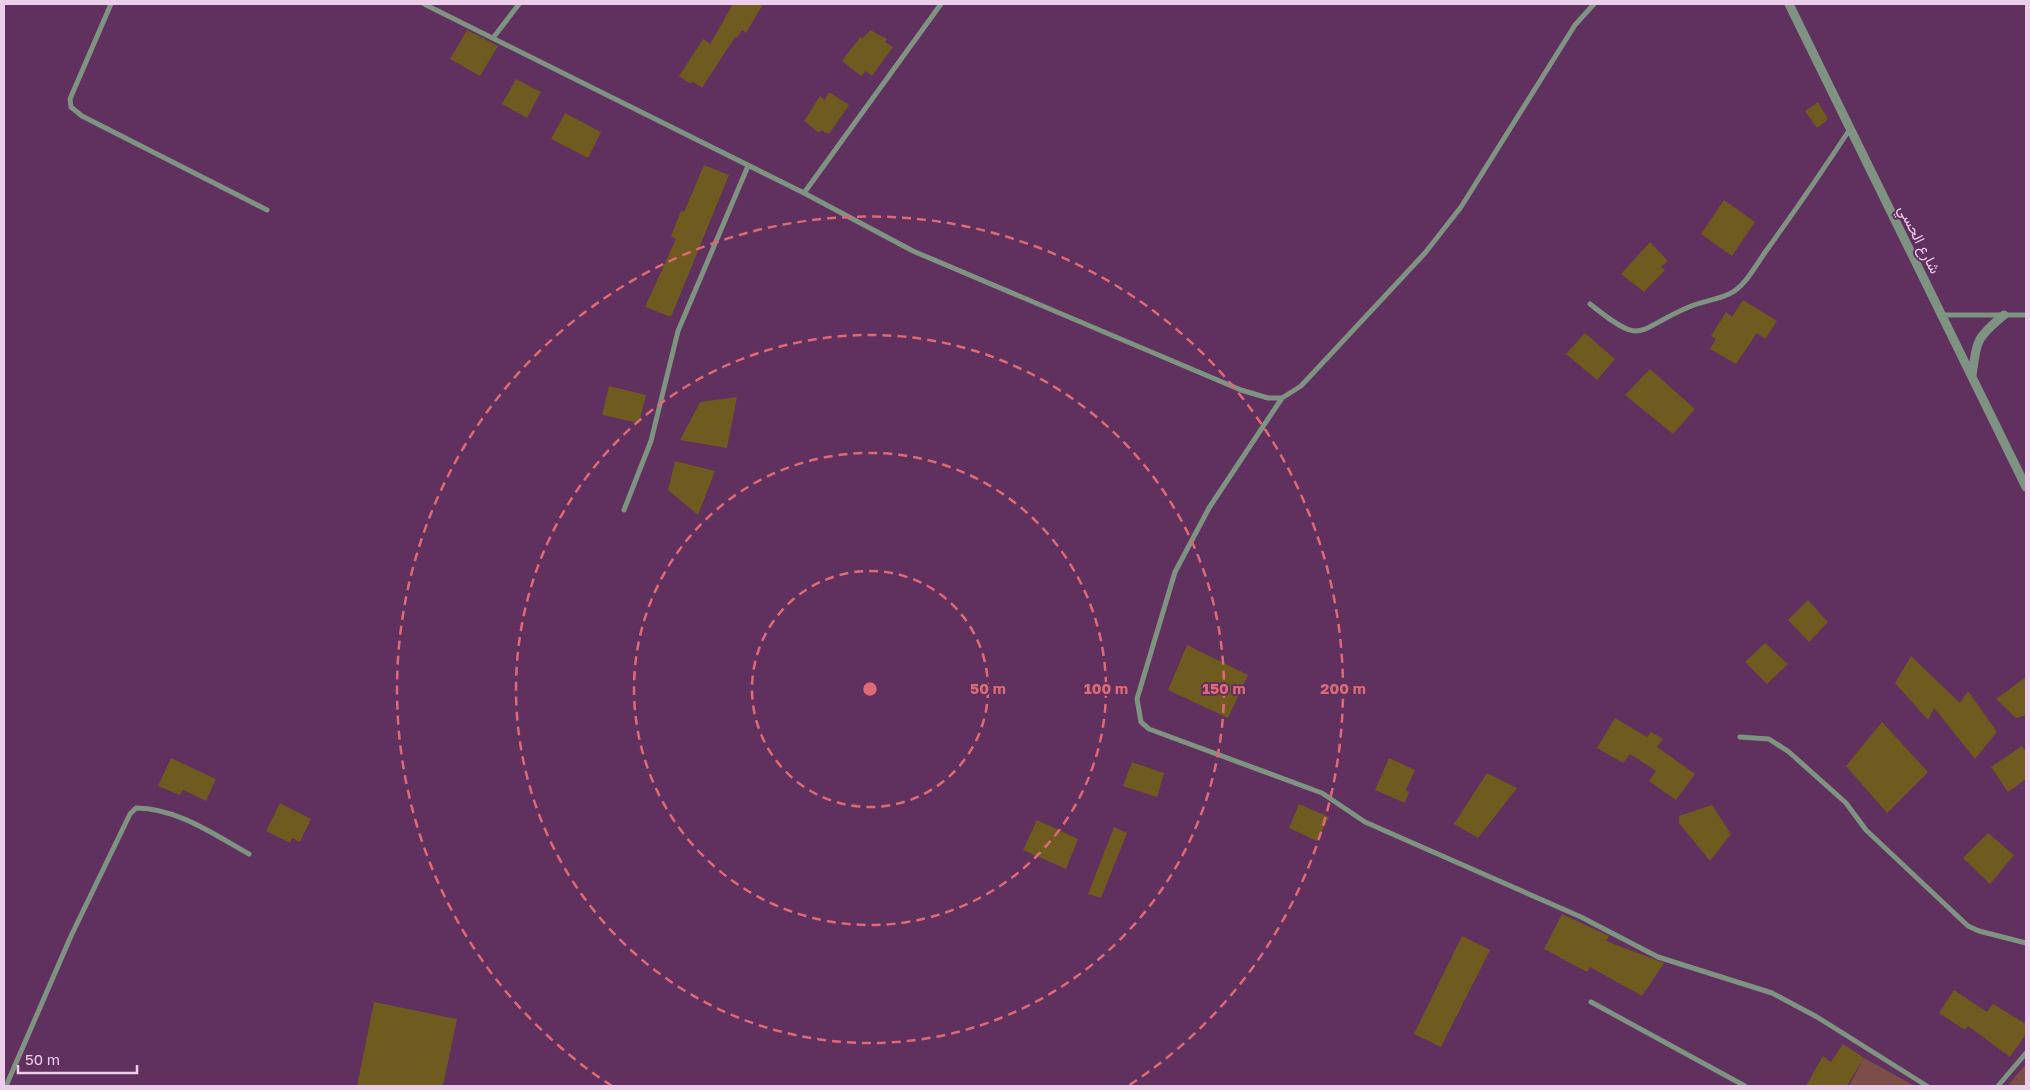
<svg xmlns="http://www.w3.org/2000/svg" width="2030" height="1090" font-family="'Golos Text',Vazirmatn,sans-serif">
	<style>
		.green { fill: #7c4e47 }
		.building { fill: #6f5a1f }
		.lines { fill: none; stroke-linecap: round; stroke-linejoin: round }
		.minor { stroke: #7e9381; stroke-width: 5 }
		.tertiary { stroke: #7e9381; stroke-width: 9 }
		.ring { fill: none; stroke: #de6a75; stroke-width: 2.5; stroke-dasharray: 9 6 }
		.labels { text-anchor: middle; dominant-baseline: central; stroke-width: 4; stroke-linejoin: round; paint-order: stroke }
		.street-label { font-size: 15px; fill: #ebcee9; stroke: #60305e }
		.centre { fill: #de6a75; stroke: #60305e; stroke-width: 2.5 }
		.ring-label { font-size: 15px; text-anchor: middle; font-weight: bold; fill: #de6a75; stroke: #60305e; stroke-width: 4; stroke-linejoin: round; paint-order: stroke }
	</style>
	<rect width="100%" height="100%" fill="#60305e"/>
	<path class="green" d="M 1864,1058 L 1915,1086 L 1849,1086 Z
		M 2026,1064 L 2026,1086 L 2012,1086 L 2009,1084 Z"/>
	<path class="building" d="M 733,4 L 763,4 L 746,33 L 742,30 L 737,38 L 735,37 L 702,88 L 692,81 L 691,84 L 679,76 L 703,39 L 710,44 Z
		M 467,30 L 498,46 L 480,76 L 450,59 Z
		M 870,30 L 887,39 L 885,42 L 893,47 L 872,76 L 866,71 L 861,76 L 842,61 L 861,36 L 862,39 Z
		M 516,79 L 541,92 L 527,118 L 502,104 Z
		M 829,92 L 849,105 L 829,134 L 821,130 L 819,133 L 804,121 L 820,96 L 825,100 Z
		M 1818,102 L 1828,119 L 1817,128 L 1805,111 Z
		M 565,113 L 601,132 L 588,158 L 551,139 Z
		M 704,165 L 729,175 L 671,317 L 645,307 L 676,239 L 671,236 L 681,211 L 684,212 Z
		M 1724,200 L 1755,222 L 1732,256 L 1701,234 Z
		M 1650,242 L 1668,261 L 1661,267 L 1665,270 L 1644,292 L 1621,274 Z
		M 1743,300 L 1777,321 L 1765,339 L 1757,333 L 1736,364 L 1710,349 L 1716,339 L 1711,336 L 1726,312 L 1732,317 Z
		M 1585,333 L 1615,359 L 1597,380 L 1566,354 Z
		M 1650,369 L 1695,409 L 1673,434 L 1625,395 Z
		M 609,386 L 646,395 L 639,423 L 602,415 Z
		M 737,397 L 727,448 L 680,440 L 700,402 Z
		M 675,461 L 715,471 L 698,515 L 668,490 Z
		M 1808,600 L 1828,622 L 1809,642 L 1788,620 Z
		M 1765,643 L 1788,664 L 1767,684 L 1745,662 Z
		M 1187,645 L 1248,675 L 1228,718 L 1168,690 Z
		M 1911,656 L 1960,703 L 1968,691 L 1997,732 L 1975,759 L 1934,708 L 1928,720 L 1895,683 Z
		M 2026,677 L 2026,715 L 2016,718 L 1996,699 Z
		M 1615,718 L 1647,737 L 1651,732 L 1663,739 L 1657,747 L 1695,774 L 1676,800 L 1649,781 L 1656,771 L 1630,754 L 1623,763 L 1597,748 Z
		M 1882,722 L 1928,772 L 1887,813 L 1846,766 Z
		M 2022,746 L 2026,752 L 2026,779 L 2008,792 L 1991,767 Z
		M 171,758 L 216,779 L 206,801 L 183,790 L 180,795 L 158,786 Z
		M 1389,758 L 1415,770 L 1406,790 L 1409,792 L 1405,803 L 1375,790 Z
		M 1132,762 L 1164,773 L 1157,797 L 1123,786 Z
		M 1487,773 L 1517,788 L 1478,838 L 1454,824 Z
		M 280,803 L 311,819 L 300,842 L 292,838 L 290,843 L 266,831 Z
		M 1299,804 L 1329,817 L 1317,841 L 1289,828 Z
		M 1712,805 L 1731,834 L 1710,861 L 1679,823 L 1679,816 Z
		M 1037,820 L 1078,839 L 1066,869 L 1023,850 Z
		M 1114,827 L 1127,833 L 1101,898 L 1088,894 Z
		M 1988,833 L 2014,855 L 1990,884 L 1963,858 Z
		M 1562,914 L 1609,936 L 1606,941 L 1664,963 L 1642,996 L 1590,967 L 1587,972 L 1544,949 Z
		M 1462,936 L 1490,950 L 1441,1047 L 1414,1034 Z
		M 1954,990 L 1987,1012 L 1993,1004 L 2026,1024 L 2026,1034 L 2010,1057 L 1968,1026 L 1965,1030 L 1939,1013 Z
		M 374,1002 L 457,1019 L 443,1086 L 357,1086 Z
		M 1843,1044 L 1864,1058 L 1847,1086 L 1806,1086 L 1823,1056 L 1831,1062 Z"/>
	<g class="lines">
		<path class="minor" d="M 111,4 L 70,99 L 71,107 L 82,116 L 267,210
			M 424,4 L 804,193 L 913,251 L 1241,390 L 1268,398 L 1282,398 L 1301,386 L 1425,253 L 1461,207 L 1575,25 L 1594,4
			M 493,38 L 519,4
			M 804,193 L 941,4
			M 1590,304 C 1645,348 1634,330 1689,307 C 1702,301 1717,300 1729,294 C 1745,287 1756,265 1766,251 C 1795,211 1823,170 1850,129
			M 1943,315 L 2026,315
			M 1282,398 L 1209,508 L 1175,572 L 1137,699 L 1141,722 L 1149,729 L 1322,793 L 1365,822 L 1581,917 L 1658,957 L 1772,993 L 1817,1017 L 1927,1086
			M 624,510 L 651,441 L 678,331 L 748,166
			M 1740,737 L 1769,739 L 1789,752 L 1846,803 L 1866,830 L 1968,926 L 1979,931 L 2026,943
			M 1591,1002 L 1745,1086
			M 6,1086 L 71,936 L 130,814 L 136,808 C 177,808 215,835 249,854
			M 1998,1086 L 2026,1053"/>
		<path class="tertiary" d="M 1789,4 L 2026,487
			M 1972,376 C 1977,340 1976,338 2004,315"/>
	</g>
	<g class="ring">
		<circle cx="870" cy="689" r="118"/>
		<circle cx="870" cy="689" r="236"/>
		<circle cx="870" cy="689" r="354"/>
		<path d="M612 1086A473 473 0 1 1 1128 1086"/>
	</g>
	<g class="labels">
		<g class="street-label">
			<text transform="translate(1920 239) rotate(63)">شارع الحسي</text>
		</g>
	</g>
	<circle cx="870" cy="689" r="8" class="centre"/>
	<g class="ring-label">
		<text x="988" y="694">50 m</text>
		<text x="1106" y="694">100 m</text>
		<text x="1224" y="694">150 m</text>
		<text x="1343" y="694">200 m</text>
	</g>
	<rect width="2030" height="1090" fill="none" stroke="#ebcee9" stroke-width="10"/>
	<path d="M18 1065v8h119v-8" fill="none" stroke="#ebcee9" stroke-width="2.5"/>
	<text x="25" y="1065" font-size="15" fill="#ebcee9" stroke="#60305e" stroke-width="4" paint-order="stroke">50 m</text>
</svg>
